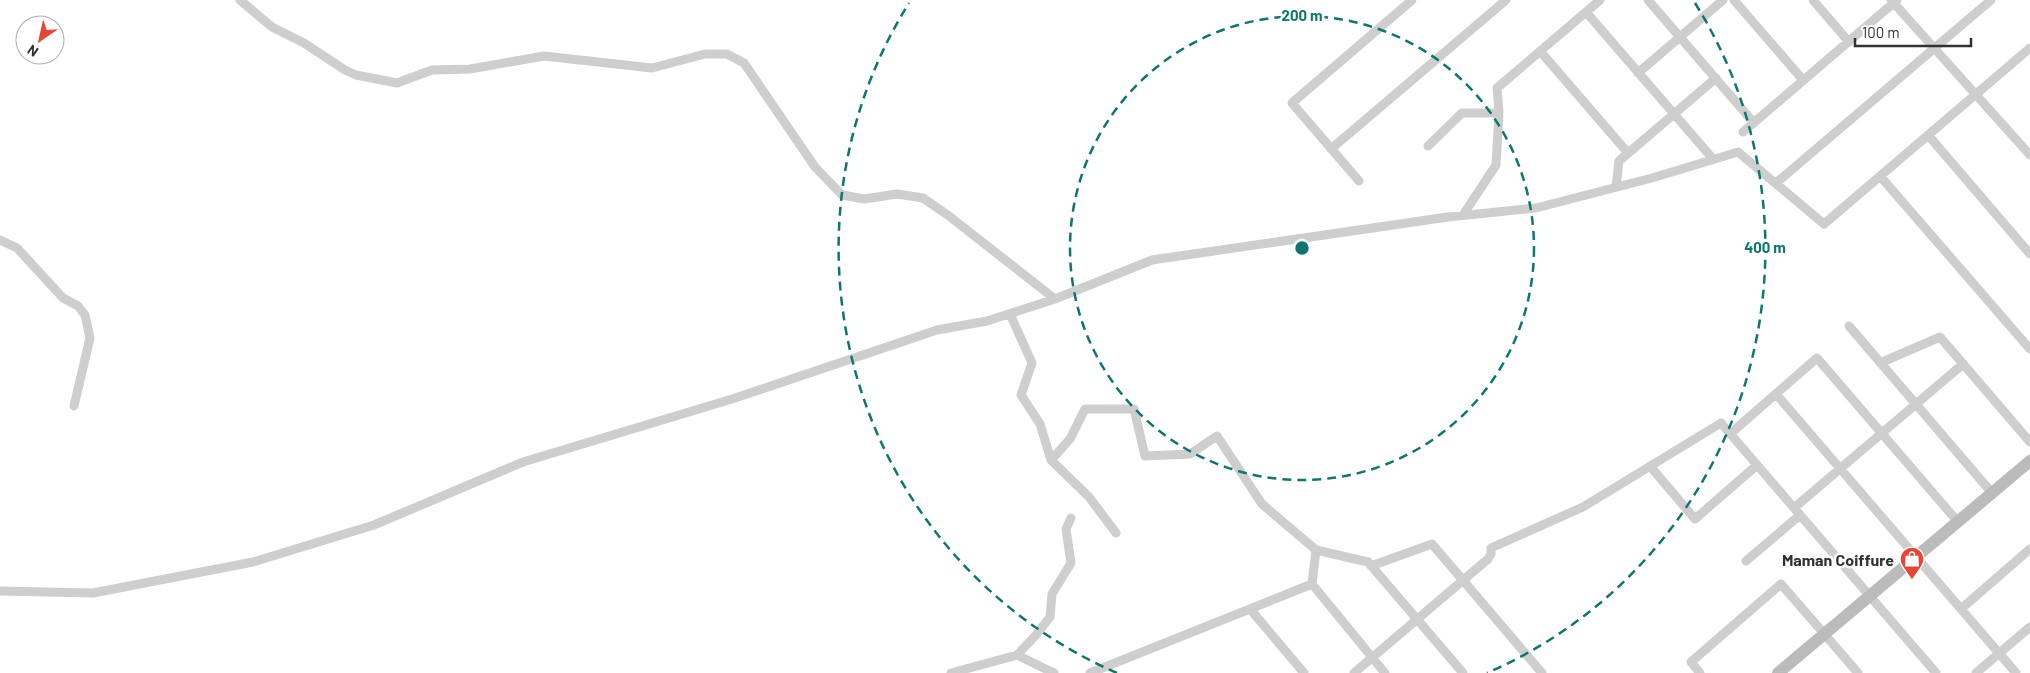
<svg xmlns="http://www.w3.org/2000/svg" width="2030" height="673" font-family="Barlow,sans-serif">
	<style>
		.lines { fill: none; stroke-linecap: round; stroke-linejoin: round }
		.street { stroke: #cecece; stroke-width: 9 }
		.secondary { stroke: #bbb; stroke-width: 12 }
		.ring { fill: none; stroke: #0f766e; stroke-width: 2.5; stroke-dasharray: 9 6 }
		.labels { text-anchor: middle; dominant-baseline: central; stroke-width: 5; stroke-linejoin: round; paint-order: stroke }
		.poi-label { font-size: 16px; font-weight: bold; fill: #313131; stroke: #fff; text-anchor: end }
		.centre { fill: #0f766e; stroke: #fff; stroke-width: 2.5 }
		.ring-label { font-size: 15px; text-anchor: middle; font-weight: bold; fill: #0f766e; stroke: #fff; stroke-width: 5; stroke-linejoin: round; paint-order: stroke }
	</style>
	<rect width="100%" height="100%" fill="#fff"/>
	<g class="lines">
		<path class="street" d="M 240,0 L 272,27 L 304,43 L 345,70 L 356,75 L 397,83 L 432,70 L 470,69 L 544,56 L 652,68 L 705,54 L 727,54 L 744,63 L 815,167 L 842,195 L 864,199 L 897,194 L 923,198 L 949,216 L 1055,299
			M 1648,0 L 1754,123
			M 1734,0 L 1803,80
			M 1813,0 L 1849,42
			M 1891,0 L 2030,155
			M 1586,12 L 1713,159
			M 1540,51 L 1628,153
			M 1638,73 L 1723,0
			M 1743,132 L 1897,0
			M 1928,135 L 2030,254
			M 1428,146 L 1462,113 L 1499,113
			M 1331,149 L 1506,0
			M 1880,176 L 2030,349
			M 1359,181 L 1292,103 L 1412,0
			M 1776,183 L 1991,0
			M 1616,187 L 1619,161 L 1716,78
			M 1463,215 L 1496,165 L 1499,113 L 1497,88 L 1600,0
			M 0,240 L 17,248 L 63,298 L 78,306 L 85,315 L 90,338 L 74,406
			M 1010,314 L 1032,363 L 1021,395 L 1040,424 L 1051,460 L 1089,497 L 1116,533
			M 1849,326 L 1992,493
			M 1880,363 L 1940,337 L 2030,442
			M 1776,394 L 2016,673
			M 1730,434 L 1817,358 L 1958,522
			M 1051,460 L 1070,439 L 1085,409 L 1134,409 L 1145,456 L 1190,454 L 1217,436 L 1262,504 L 1316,550
			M 1650,466 L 1695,519 L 1757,465
			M 1794,508 L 1963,364
			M 1746,561 L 1800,515
			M 1371,566 L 1432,544 L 1542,673
			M 1312,584 L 1385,673
			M 0,591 L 93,593 L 253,562 L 374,525 L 523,462 L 732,399 L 937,330 L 987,321 L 1055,299 L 1152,260 L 1448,217 L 1536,208 L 1652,178 L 1738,152 L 1824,224 L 2030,48
			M 1250,609 L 1304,673
			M 1961,609 L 2030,549
			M 1017,655 L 1036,635 L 1050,617 L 1052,594 L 1071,563 L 1066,529 L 1071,518
			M 951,673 L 1017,655 L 1054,673
			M 1090,673 L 1312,584 L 1316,550 L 1368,562 L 1463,673
			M 1354,673 L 1488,559 L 1491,554 L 1491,548 L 1583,507 L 1721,423 L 1936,673
			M 1700,673 L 1691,662 L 1781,584 L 1858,673
			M 1976,673 L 2030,627"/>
		<path class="secondary" d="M 1778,673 L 2030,461"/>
	</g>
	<g class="ring">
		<circle cx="1302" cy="248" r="232"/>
		<path d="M1117 673A463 463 0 0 1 909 3M1695 3A463 463 0 0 1 1487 673"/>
	</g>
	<defs>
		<symbol id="shop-pin" viewBox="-11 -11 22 30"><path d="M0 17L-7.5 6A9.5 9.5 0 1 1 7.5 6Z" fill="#e64635" stroke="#fff"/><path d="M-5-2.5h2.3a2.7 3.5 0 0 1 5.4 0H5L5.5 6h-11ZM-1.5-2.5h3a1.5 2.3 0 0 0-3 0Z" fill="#fff"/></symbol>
	</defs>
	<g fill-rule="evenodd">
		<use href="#shop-pin" x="1898" y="545" width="28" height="38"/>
	</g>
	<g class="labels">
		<g class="poi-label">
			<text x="1894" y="559">Maman Coiffure</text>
		</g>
	</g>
	<circle cx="1302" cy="248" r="8" class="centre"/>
	<g class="ring-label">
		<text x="1302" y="21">200 m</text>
		<text x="1765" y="253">400 m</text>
	</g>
	<g transform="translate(40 40) rotate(214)"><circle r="24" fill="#ffffff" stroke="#adadad"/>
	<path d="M0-4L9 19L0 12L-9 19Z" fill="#e64635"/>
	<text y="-8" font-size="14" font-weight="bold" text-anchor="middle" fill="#313131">N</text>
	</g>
	<path d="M1855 38v8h116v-8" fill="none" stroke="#313131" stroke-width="2.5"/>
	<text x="1862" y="38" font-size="15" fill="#313131" stroke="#ffffff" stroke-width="4" paint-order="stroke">100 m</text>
</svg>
